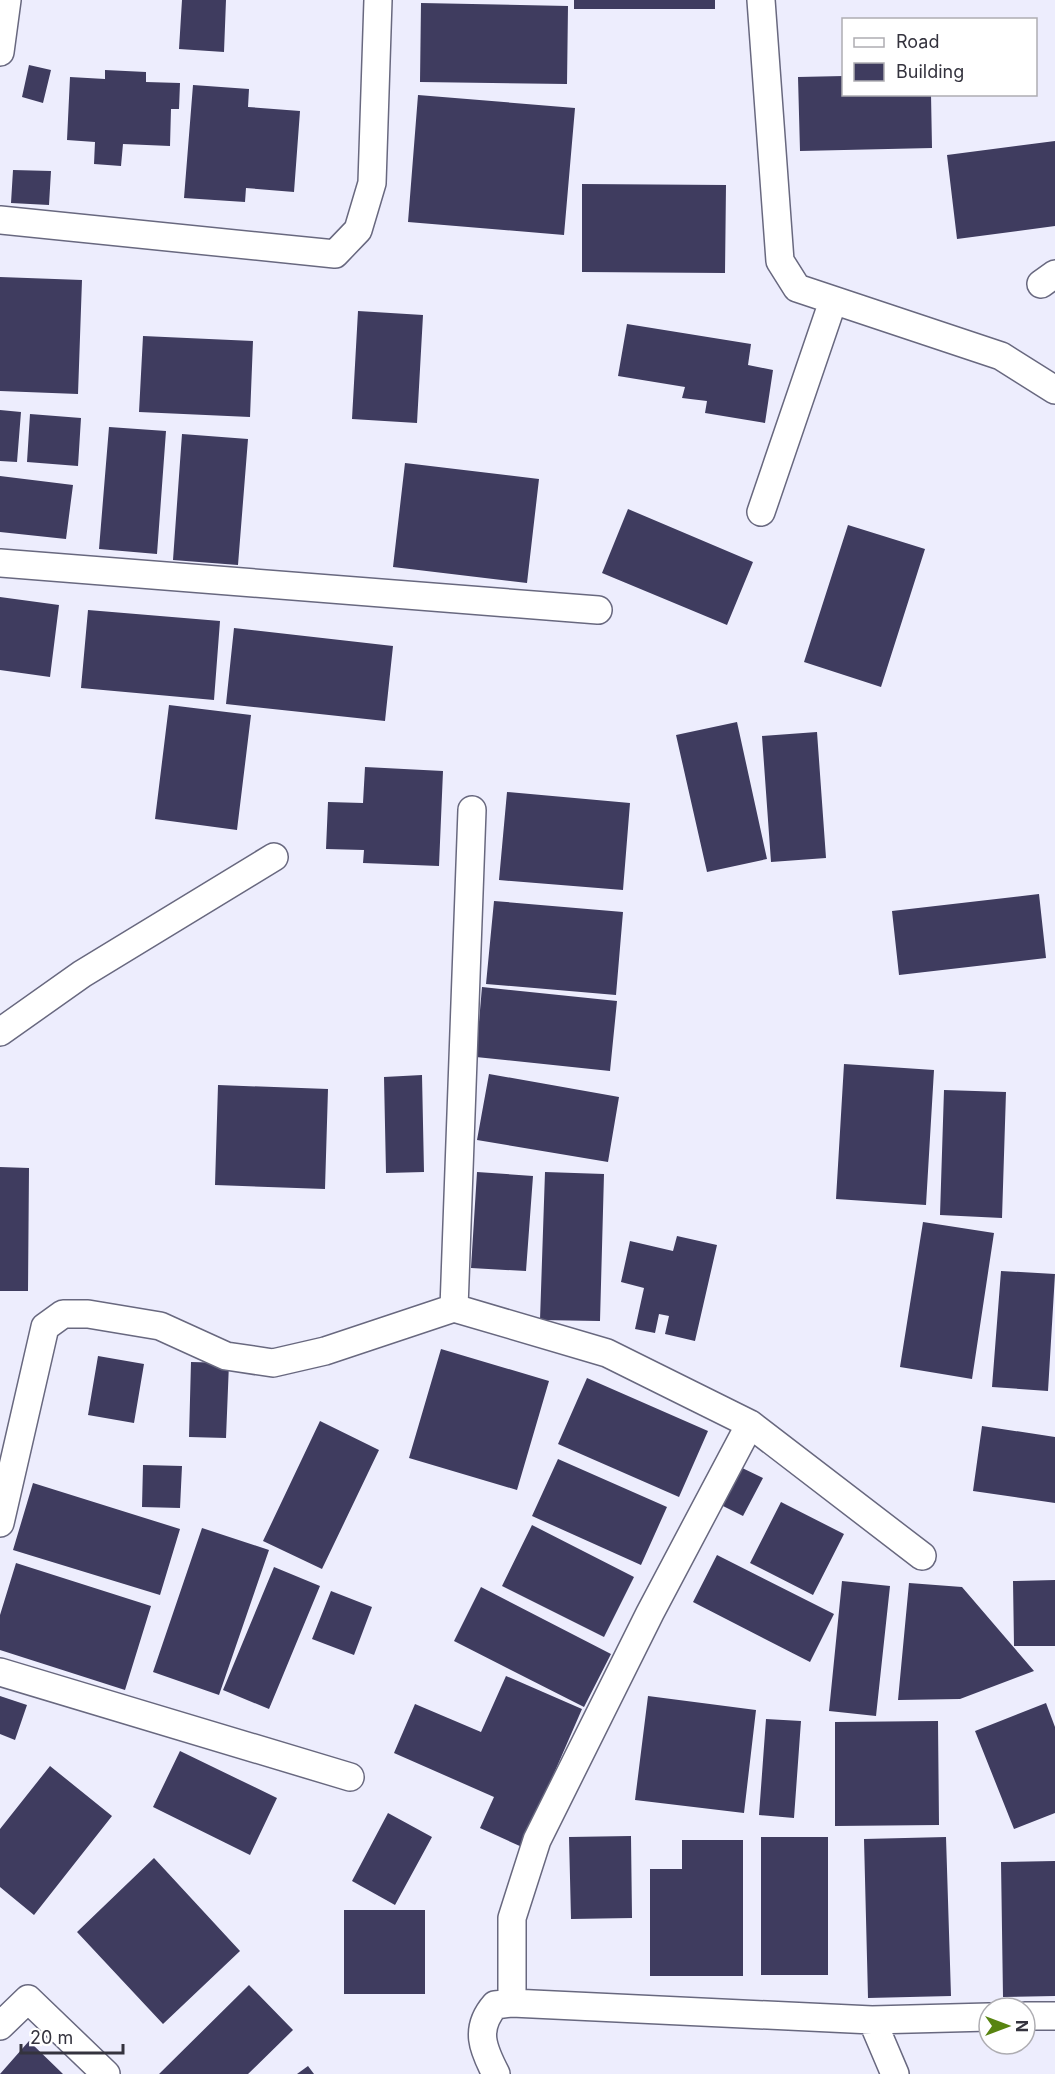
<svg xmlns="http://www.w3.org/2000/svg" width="1055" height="2074" font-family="Inter,sans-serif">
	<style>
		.building { fill: #3f3c5f }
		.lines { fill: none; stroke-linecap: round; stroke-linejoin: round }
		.street-casing { stroke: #68687f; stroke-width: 30 }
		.street { stroke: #fff; stroke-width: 27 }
	</style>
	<rect width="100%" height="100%" fill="#ededfd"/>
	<path class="building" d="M 182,0 L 226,0 L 224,52 L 179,49 Z
		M 574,0 L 715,0 L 715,9 L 574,9 Z
		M 421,3 L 568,6 L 567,84 L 420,82 Z
		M 29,65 L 51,70 L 43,103 L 22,97 Z
		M 105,70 L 146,72 L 146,82 L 180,83 L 179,109 L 171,109 L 170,146 L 123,144 L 121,166 L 94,164 L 95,142 L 67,140 L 70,77 L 105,79 Z
		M 844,76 L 844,94 L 931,94 L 932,148 L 800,151 L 798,77 Z
		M 193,85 L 249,89 L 248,107 L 300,111 L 294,192 L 246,188 L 245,202 L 184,198 Z
		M 418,95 L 575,108 L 564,235 L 408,222 Z
		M 1055,141 L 1055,226 L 957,239 L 947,155 Z
		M 13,170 L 51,171 L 49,205 L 11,203 Z
		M 582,184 L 726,185 L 725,273 L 582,272 Z
		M 0,277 L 82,280 L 78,394 L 0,391 Z
		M 358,311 L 423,315 L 417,423 L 352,419 Z
		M 627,324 L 751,344 L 748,365 L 773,370 L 765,423 L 705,413 L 707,401 L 682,398 L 685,387 L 618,376 Z
		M 143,336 L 253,341 L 250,417 L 139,412 Z
		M 0,410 L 21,412 L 17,462 L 0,461 Z
		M 30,414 L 81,418 L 78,466 L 27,462 Z
		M 109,427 L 166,431 L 157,554 L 99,549 Z
		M 182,434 L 248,439 L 238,565 L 173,560 Z
		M 405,463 L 539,479 L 527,583 L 393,567 Z
		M 0,476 L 73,485 L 66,539 L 0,532 Z
		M 628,509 L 753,562 L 727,625 L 602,573 Z
		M 848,525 L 925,549 L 881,687 L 804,662 Z
		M 0,597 L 59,605 L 50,677 L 0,670 Z
		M 88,610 L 220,621 L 214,700 L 81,688 Z
		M 234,628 L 393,646 L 385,721 L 226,704 Z
		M 169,705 L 251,715 L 237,830 L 155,819 Z
		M 737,722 L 767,859 L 707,872 L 676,735 Z
		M 817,732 L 826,858 L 771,862 L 762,736 Z
		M 365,767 L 443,771 L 439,866 L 363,863 L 364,850 L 326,849 L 328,802 L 363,803 Z
		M 507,792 L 630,803 L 623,890 L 499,880 Z
		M 1039,894 L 1046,958 L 899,975 L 892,911 Z
		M 494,901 L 623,912 L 616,995 L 486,984 Z
		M 482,987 L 617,1001 L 610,1071 L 476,1057 Z
		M 844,1064 L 934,1070 L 926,1205 L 836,1199 Z
		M 489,1074 L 619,1097 L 608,1162 L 477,1140 Z
		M 422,1075 L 424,1172 L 386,1173 L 384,1077 Z
		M 218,1085 L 328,1089 L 325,1189 L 215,1185 Z
		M 944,1090 L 1006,1092 L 1002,1218 L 940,1215 Z
		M 0,1167 L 29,1168 L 28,1291 L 0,1291 Z
		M 477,1172 L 533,1176 L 526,1271 L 471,1268 Z
		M 545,1172 L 604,1174 L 600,1321 L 540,1320 Z
		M 923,1222 L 994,1233 L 972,1379 L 900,1367 Z
		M 677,1236 L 717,1245 L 695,1341 L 665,1334 L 669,1316 L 659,1314 L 655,1333 L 635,1329 L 644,1288 L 621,1282 L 630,1241 L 673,1251 Z
		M 1001,1271 L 1055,1274 L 1048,1391 L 992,1387 Z
		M 441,1349 L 549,1381 L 517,1490 L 409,1458 Z
		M 98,1356 L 144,1364 L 134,1423 L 88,1415 Z
		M 191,1362 L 229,1363 L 226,1438 L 189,1437 Z
		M 587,1378 L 708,1431 L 679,1497 L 558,1444 Z
		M 320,1421 L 379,1450 L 322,1569 L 263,1541 Z
		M 982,1426 L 1055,1437 L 1055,1503 L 973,1491 Z
		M 558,1459 L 667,1507 L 641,1565 L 532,1516 Z
		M 143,1465 L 182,1466 L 180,1508 L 142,1507 Z
		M 736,1465 L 763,1478 L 743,1516 L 717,1503 Z
		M 33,1483 L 180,1529 L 160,1595 L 13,1550 Z
		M 781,1502 L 844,1534 L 813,1595 L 750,1563 Z
		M 532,1525 L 634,1577 L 604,1637 L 502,1586 Z
		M 202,1528 L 269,1550 L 219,1695 L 153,1672 Z
		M 717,1555 L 834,1614 L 810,1662 L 693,1602 Z
		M 16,1563 L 151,1606 L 125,1690 L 0,1650 L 0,1615 Z
		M 274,1567 L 320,1586 L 269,1709 L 223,1690 Z
		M 1055,1580 L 1055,1646 L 1014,1646 L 1013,1581 Z
		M 842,1581 L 890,1586 L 876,1716 L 829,1711 Z
		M 909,1583 L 962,1587 L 1034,1671 L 960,1699 L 898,1700 Z
		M 481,1587 L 611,1654 L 584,1707 L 454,1641 Z
		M 331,1591 L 372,1607 L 354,1655 L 312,1639 Z
		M 506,1676 L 582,1709 L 522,1847 L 480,1828 L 494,1797 L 394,1753 L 415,1704 L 481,1732 Z
		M 0,1696 L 27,1705 L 15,1740 L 0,1734 Z
		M 648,1696 L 756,1710 L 744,1813 L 635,1800 Z
		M 1046,1703 L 1055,1727 L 1055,1813 L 1014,1829 L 975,1731 Z
		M 766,1719 L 801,1721 L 794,1818 L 759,1815 Z
		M 938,1721 L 939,1825 L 835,1826 L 835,1722 Z
		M 180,1751 L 277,1798 L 250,1855 L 153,1807 Z
		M 50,1766 L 112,1816 L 34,1915 L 0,1887 L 0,1829 Z
		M 388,1813 L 432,1837 L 395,1905 L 352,1881 Z
		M 631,1836 L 632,1918 L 571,1919 L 569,1837 Z
		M 761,1837 L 828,1837 L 828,1975 L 761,1975 Z
		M 946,1837 L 951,1996 L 868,1998 L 864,1839 Z
		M 682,1840 L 743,1840 L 743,1976 L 650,1976 L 650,1869 L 682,1869 Z
		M 154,1858 L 240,1951 L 163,2024 L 77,1932 Z
		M 1055,1861 L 1055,1996 L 1003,1997 L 1001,1862 Z
		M 344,1910 L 425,1910 L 425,1994 L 344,1994 Z
		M 249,1985 L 293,2030 L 248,2074 L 159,2074 Z
		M 29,2041 L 63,2074 L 0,2074 Z
		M 308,2066 L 314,2074 L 297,2074 Z"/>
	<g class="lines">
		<defs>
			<path id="street" d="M 761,0 L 780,261 L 797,288 L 1001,356 L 1055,390
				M 0,52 L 7,0
				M 0,220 L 335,254 L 358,230 L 372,183 L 378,0
				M 1041,284 L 1055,274
				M 761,512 L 833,301
				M 0,563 L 598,610
				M 472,810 L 454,1308 L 607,1353 L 750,1424 L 922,1556
				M 0,1032 L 82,974 L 274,857
				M 0,1523 L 45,1327 L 63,1314 L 88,1314 L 160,1326 L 226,1356 L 273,1363 L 325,1351 L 454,1308
				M 0,1672 L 350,1777
				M 512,2003 L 512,1918 L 537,1840 L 650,1613 L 750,1424
				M 1025,2016 L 1055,2016
				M 872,2020 L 895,2074
				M 0,2026 L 28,1999 L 106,2074
				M 496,2074 C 483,2049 474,2029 495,2005 L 512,2003 L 872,2020 L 989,2017"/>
		</defs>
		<use href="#street" class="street-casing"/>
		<use href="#street" class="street"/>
	</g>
	<rect x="842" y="18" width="195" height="78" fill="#ffffff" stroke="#aeadb2" stroke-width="1.5"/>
	<rect x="854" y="38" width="30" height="9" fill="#ffffff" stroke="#aeadb2" stroke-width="1.5"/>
	<text x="896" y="48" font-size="18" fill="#34333e">Road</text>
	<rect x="854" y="63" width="30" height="18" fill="#3f3c5f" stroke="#aeadb2" stroke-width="1.5"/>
	<text x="896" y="78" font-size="18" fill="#34333e">Building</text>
	<g transform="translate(1007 2026) rotate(90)"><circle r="28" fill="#ffffff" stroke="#aeadb2" stroke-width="1.5"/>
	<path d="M0-4.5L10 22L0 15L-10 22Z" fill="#588410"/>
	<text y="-9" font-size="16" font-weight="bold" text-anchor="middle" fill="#34333e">N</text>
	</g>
	<path d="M21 2044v9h102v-9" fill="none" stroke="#34333e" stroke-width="3"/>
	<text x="30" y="2044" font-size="18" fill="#34333e" stroke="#ffffff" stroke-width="4.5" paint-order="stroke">20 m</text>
</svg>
